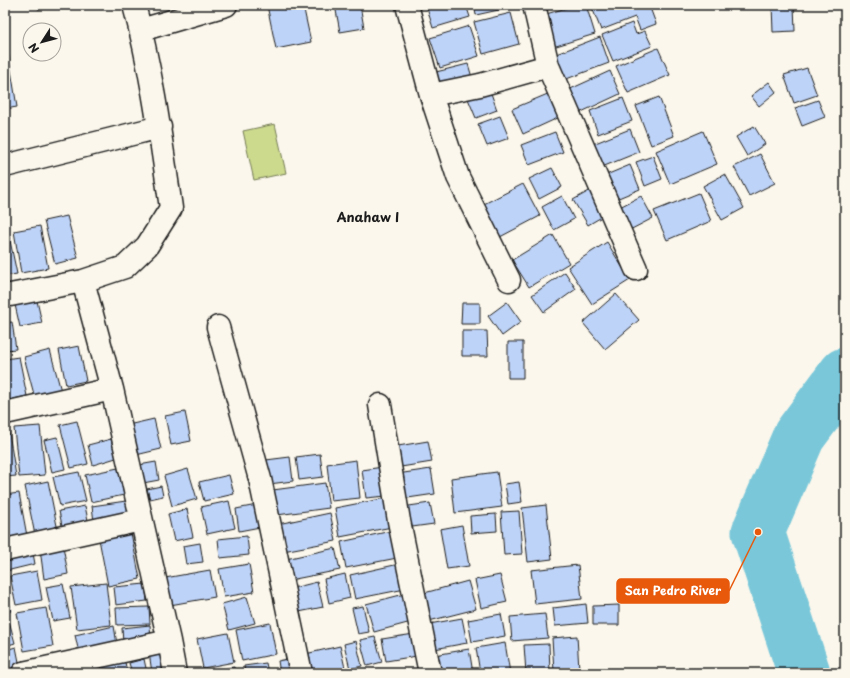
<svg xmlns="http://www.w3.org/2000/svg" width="850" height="678" font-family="'Playpen Sans',sans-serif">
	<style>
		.green { fill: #ccda8d; stroke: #747b54 }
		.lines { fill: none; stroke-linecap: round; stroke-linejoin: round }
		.river { stroke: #7ac7d9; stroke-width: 53 }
		.building { fill: #bed3f8; stroke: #1c1c1c }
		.minor-casing { stroke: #1c1c1c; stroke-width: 25 }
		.minor { stroke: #fbf7ec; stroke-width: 22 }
		.labels { text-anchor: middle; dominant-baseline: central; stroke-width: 3.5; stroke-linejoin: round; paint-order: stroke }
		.quarter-label { font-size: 13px; font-weight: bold; fill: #1c1c1c; stroke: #fbf7ec }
		.leader { fill: none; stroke: #e8590c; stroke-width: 1.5 }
		.callout-dot { fill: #e8590c; stroke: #fbf7ec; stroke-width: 1.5 }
		.callout { fill: #e8590c; stroke: #e8590c; stroke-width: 1.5 }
		.callout-label { font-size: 12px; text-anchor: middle; font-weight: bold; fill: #fff }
	</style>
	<rect width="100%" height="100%" fill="#fbf7ec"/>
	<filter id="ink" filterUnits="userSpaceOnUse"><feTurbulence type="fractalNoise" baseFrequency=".025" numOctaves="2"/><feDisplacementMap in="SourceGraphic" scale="8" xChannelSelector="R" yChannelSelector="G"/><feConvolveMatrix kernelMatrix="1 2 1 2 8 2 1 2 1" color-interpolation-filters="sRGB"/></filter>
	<g filter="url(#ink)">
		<path class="green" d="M 275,124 L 286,173 L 254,180 L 243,131 Z"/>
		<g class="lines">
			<path class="river" d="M 804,673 L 758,532 L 799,436 L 845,374"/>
		</g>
		<path class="building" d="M 38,5 L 68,5 L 68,6 L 38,9 Z
			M 267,5 L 303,5 L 311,42 L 276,49 Z
			M 335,5 L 360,5 L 364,28 L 340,32 Z
			M 426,5 L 466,5 L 470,17 L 433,28 Z
			M 474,5 L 502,5 L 503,9 L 476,15 Z
			M 576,5 L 586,5 L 595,34 L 553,47 L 543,15 Z
			M 591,5 L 649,5 L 656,24 L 640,30 L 635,17 L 601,30 Z
			M 772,5 L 794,5 L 795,31 L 773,32 Z
			M 511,13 L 519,44 L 483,54 L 474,22 Z
			M 632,23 L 636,34 L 645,31 L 652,46 L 613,61 L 602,35 Z
			M 469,26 L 479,56 L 440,68 L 430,38 Z
			M 600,37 L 609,63 L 561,81 L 551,56 Z
			M 5,46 L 7,46 L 17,107 L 5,109 Z
			M 658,48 L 670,75 L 628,93 L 616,66 Z
			M 468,64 L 474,84 L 437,93 L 432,73 Z
			M 807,68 L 817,95 L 794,103 L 784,75 Z
			M 610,71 L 620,94 L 577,114 L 566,91 Z
			M 769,82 L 776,92 L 759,106 L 751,96 Z
			M 488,85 L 497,110 L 476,118 L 466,94 Z
			M 550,93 L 560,117 L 523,134 L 512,109 Z
			M 659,97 L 674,136 L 651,145 L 636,106 Z
			M 623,98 L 632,121 L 598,134 L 590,111 Z
			M 818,100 L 825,117 L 802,126 L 795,108 Z
			M 500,116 L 509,138 L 487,146 L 478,124 Z
			M 754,126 L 765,144 L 747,156 L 736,137 Z
			M 630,129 L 639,152 L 602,167 L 593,144 Z
			M 703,131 L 717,164 L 670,184 L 656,151 Z
			M 555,132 L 563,152 L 529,165 L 521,145 Z
			M 760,154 L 775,183 L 749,196 L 734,167 Z
			M 653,156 L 662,179 L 645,186 L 636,162 Z
			M 630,165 L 640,189 L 609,202 L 599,178 Z
			M 552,168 L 562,187 L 539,199 L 529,179 Z
			M 725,174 L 744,208 L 722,220 L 703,186 Z
			M 523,184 L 540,216 L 500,237 L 482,205 Z
			M 591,190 L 605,215 L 588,225 L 573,200 Z
			M 699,193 L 711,221 L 667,240 L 654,211 Z
			M 562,196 L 574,219 L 554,230 L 542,207 Z
			M 641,196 L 653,218 L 624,233 L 612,211 Z
			M 67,216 L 78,258 L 55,264 L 44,221 Z
			M 40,226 L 48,268 L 21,273 L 14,231 Z
			M 553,235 L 569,263 L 529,287 L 512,260 Z
			M 9,236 L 17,274 L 5,276 L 5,237 Z
			M 607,242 L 630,280 L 592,304 L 568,267 Z
			M 565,272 L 576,289 L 544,312 L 532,295 Z
			M 35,292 L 42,323 L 20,327 L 13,296 Z
			M 616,294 L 639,320 L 605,349 L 583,323 Z
			M 507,302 L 521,322 L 502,336 L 488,316 Z
			M 462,303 L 480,303 L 480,324 L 461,324 Z
			M 12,322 L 16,349 L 5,350 L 5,323 Z
			M 462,331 L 487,331 L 488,356 L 462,356 Z
			M 508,342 L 523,342 L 523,378 L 508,378 Z
			M 79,346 L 86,381 L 66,385 L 59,350 Z
			M 50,350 L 61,391 L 35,398 L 24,357 Z
			M 19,357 L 27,396 L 5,401 L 5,359 Z
			M 185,412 L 191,441 L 171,445 L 165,416 Z
			M 154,419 L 161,449 L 136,455 L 128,425 Z
			M 77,421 L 88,464 L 71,468 L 60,425 Z
			M 40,426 L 45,475 L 19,477 L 14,428 Z
			M 8,427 L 16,476 L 5,477 L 5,428 Z
			M 57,437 L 65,469 L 52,472 L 44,440 Z
			M 111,439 L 116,458 L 93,465 L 88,445 Z
			M 428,441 L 432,462 L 401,467 L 398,446 Z
			M 320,454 L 323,477 L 299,480 L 296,457 Z
			M 290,457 L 293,481 L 269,484 L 266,460 Z
			M 356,460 L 360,498 L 331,501 L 327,464 Z
			M 156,462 L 159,480 L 143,483 L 139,465 Z
			M 383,467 L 386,496 L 366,498 L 362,470 Z
			M 118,468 L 124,495 L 91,502 L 85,475 Z
			M 188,469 L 197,499 L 172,506 L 164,476 Z
			M 431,469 L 435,494 L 401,499 L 397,474 Z
			M 79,472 L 86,501 L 60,506 L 53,477 Z
			M 497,472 L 502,507 L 455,513 L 451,478 Z
			M 229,475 L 234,494 L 204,501 L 199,482 Z
			M 48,481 L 58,531 L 35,535 L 25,486 Z
			M 519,482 L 522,502 L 508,504 L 505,484 Z
			M 325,483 L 329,508 L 277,515 L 273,490 Z
			M 161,486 L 163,496 L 150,499 L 147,489 Z
			M 19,493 L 27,536 L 5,540 L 5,495 Z
			M 386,498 L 392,527 L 340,537 L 335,508 Z
			M 126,501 L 129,516 L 94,522 L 92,506 Z
			M 229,501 L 235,528 L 207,534 L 201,507 Z
			M 430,503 L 434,524 L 405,528 L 402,507 Z
			M 257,505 L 260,527 L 239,531 L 236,509 Z
			M 546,505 L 552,559 L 528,562 L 522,508 Z
			M 85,506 L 89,525 L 63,530 L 59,511 Z
			M 187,509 L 193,537 L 174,541 L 168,514 Z
			M 519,511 L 522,554 L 504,555 L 501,512 Z
			M 330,513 L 336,541 L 283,551 L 278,524 Z
			M 496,514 L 497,531 L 471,533 L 470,516 Z
			M 462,525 L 469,566 L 447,569 L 440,529 Z
			M 391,531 L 397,558 L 346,568 L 341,542 Z
			M 131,533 L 140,579 L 108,586 L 99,539 Z
			M 247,536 L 249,555 L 220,558 L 218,539 Z
			M 200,543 L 203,562 L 186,564 L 183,546 Z
			M 63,546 L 68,574 L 44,579 L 40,549 Z
			M 32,548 L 35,564 L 6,571 L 5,554 Z
			M 335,548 L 340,570 L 290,580 L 286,559 Z
			M 249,564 L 254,592 L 224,597 L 219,569 Z
			M 399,564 L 405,589 L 355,599 L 350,575 Z
			M 578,565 L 582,599 L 535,604 L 531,570 Z
			M 210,570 L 215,597 L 170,605 L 165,578 Z
			M 37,571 L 42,600 L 16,605 L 10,576 Z
			M 345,574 L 350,598 L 329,603 L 324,579 Z
			M 500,575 L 507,602 L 481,608 L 475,580 Z
			M 5,579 L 11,611 L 5,612 Z
			M 468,581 L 476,609 L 425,622 L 417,595 Z
			M 317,582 L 323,607 L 299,612 L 293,588 Z
			M 106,583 L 111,625 L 77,629 L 71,587 Z
			M 63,584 L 70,618 L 53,621 L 46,587 Z
			M 145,584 L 147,601 L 116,605 L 114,587 Z
			M 408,593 L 415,621 L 374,632 L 366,604 Z
			M 247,597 L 255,623 L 229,630 L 222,604 Z
			M 586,604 L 588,623 L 555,626 L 553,608 Z
			M 619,605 L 619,625 L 593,625 L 593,606 Z
			M 363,606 L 369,632 L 358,634 L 352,608 Z
			M 149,607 L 150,624 L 117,625 L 116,608 Z
			M 46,608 L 53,646 L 24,651 L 17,613 Z
			M 501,614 L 505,636 L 472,642 L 468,620 Z
			M 545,614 L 548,638 L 512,641 L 510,617 Z
			M 8,617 L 15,643 L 5,646 L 5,618 Z
			M 462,618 L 467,643 L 429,650 L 424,625 Z
			M 270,623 L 276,654 L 242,661 L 236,630 Z
			M 150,625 L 151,641 L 123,643 L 122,628 Z
			M 114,626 L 117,644 L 79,653 L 75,635 Z
			M 228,633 L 234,662 L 203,668 L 197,639 Z
			M 414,634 L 417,656 L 386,661 L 382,639 Z
			M 577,636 L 579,670 L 554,671 L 552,638 Z
			M 375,637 L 382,662 L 367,666 L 360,640 Z
			M 356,641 L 362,666 L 350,669 L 344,644 Z
			M 505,643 L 510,673 L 480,673 L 476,648 Z
			M 549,644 L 550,673 L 526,673 L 524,645 Z
			M 340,646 L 345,668 L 323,673 L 306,673 L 301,655 Z
			M 16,647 L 20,667 L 5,671 L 5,650 Z
			M 469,649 L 473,673 L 438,673 L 435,655 Z
			M 165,650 L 168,673 L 152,673 L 149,652 Z
			M 292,658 L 295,673 L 280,673 L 278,661 Z
			M 144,659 L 147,673 L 132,673 L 129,663 Z
			M 125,662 L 127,673 L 94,673 L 93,667 Z
			M 266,663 L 268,673 L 245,673 L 244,666 Z
			M 234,667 L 235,673 L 200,673 Z
			M 380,669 L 381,673 L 357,673 Z"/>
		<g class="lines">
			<defs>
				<path id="minor" d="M 407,5 L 431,95 L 458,177 L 509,280
					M 141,30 L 226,5
					M 548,66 L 636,269
					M 431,95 L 480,85 L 548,66 L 534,5
					M 5,166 L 160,127
					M 83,281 L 112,389 L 169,641 L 175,673
					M 5,296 L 83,281 L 125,267 L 147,246 L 171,208 C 161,140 152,71 134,5
					M 218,327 L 260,479 L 301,673
					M 380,405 L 399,521 L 430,673
					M 5,413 L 112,389
					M 5,550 L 141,520
					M 23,673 L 169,641"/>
			</defs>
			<use href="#minor" class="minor-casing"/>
			<use href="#minor" class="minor"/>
		</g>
	</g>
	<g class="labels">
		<g class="quarter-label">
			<text x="368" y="216">Anahaw I</text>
		</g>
	</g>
	<path class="leader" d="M758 532L729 591"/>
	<circle class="callout-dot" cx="758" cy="532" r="4"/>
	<rect class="callout" x="617" y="579" width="112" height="24" rx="4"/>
	<g class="callout-label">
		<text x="673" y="595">San Pedro River</text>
	</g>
	<rect width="850" height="678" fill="none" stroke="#fbf7ec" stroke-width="20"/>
	<rect x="10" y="10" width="830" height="658" fill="none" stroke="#1c1c1c" stroke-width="1.5" filter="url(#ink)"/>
	<g transform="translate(42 42) rotate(234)"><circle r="19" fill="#fbf7ec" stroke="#a29f99"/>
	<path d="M0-3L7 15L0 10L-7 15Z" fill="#1c1c1c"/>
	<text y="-6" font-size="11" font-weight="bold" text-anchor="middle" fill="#1c1c1c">N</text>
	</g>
</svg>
